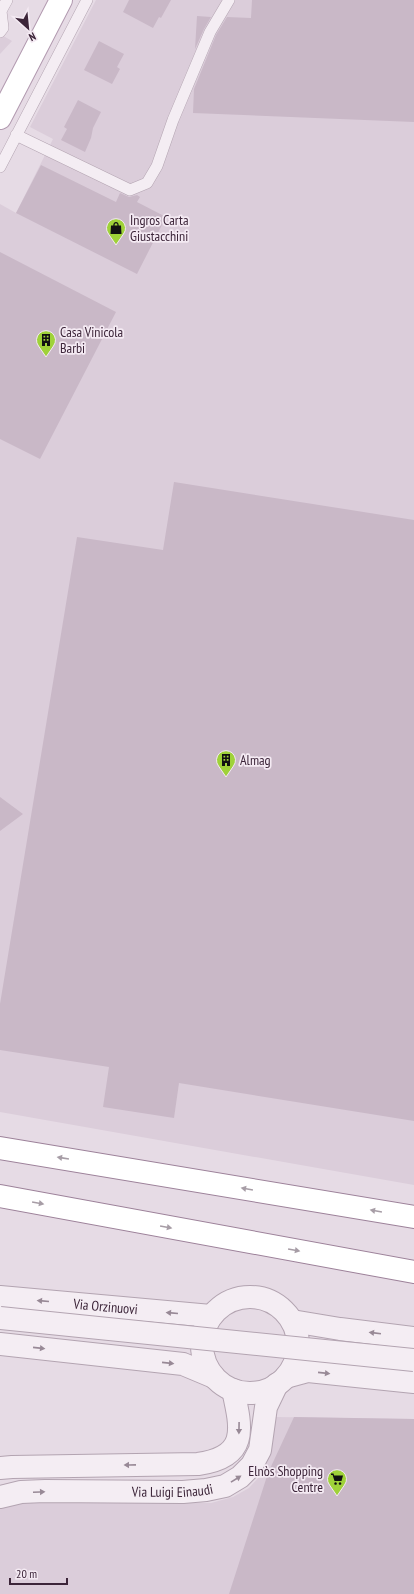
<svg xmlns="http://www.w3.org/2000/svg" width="414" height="1594" font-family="'PT Sans Narrow',sans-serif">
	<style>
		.built { fill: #dbcdda }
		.building { fill: #c9b8c7 }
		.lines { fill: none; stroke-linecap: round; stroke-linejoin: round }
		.service-casing { stroke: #b3a4b1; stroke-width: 12 }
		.minor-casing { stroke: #b3a4b1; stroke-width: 24 }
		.primary-casing { stroke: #b29ab0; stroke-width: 24 }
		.trunk-casing { stroke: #9d829a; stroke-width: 24 }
		.service { stroke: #f4edf3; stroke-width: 11 }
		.minor { stroke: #f4edf3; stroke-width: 22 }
		.primary { stroke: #fff; stroke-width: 22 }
		.trunk { stroke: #fff; stroke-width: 22 }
		.tertiary-bridge-casing { stroke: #b3a4b1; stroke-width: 24; stroke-linecap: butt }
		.tertiary-bridge { stroke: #f4edf3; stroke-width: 22 }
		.oneway { fill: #a79da6 }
		.oneway2 { fill: #988996 }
		.labels { text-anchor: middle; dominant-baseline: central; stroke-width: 3.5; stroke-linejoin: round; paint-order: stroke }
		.poi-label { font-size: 14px; fill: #3c2539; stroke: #f4eaf3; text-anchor: start }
		.street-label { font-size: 14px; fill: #3c2539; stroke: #f4eaf3 }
	</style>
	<rect width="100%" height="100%" fill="#e6dbe5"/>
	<path class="built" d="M 96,0 L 414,0 L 414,1185 L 0,1112 L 0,204 L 16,213 L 53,139 L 30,127 Z
		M 0,34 L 12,41 L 0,54 Z
		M 275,1417 L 414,1419 L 414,1594 L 0,1594 L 0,1507 L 11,1503 L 29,1502 L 211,1503 L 233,1497 L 249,1488 L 259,1477 L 269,1455 L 274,1434 Z"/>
	<path class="building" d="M 129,0 L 171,0 L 161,18 L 159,17 L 153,28 L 123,12 Z
		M 252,0 L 414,0 L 414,122 L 193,113 L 194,89 L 216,35 L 227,17 L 251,18 Z
		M 197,16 L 211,17 L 204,29 L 195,49 Z
		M 99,41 L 124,54 L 117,67 L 120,69 L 112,84 L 84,70 Z
		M 78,100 L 101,112 L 93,128 L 91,138 L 85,152 L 61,140 L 67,129 L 64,127 Z
		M 41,165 L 116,202 L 120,193 L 129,197 L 137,195 L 140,197 L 137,202 L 166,217 L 137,274 L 16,213 Z
		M 0,252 L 116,312 L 40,459 L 0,439 Z
		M 174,482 L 414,520 L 414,1121 L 179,1083 L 174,1118 L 103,1107 L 109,1067 L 0,1050 L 0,1004 L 77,537 L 163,550 Z
		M 0,797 L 23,814 L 0,831 Z
		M 294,1417 L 414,1419 L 414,1594 L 229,1594 L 268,1473 Z"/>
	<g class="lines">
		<defs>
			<path id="service" d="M 0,32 L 3,28 L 1,11 L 7,0
				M 16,135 L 130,190 L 147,183 L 157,166 L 173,120 L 210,32 L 229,0
				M 0,167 L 87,0"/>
			<g id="minor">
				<path id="s1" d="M 0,1297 L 211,1316"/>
				<circle cx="250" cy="1345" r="48"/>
				<path d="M 292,1321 L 340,1329 L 414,1338"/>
				<path d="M 0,1344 L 183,1364 L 214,1377"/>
				<path d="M 286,1377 L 308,1371 L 414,1382"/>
				<path d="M 0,1468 L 12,1467 L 198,1464 C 248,1457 242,1430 233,1390"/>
				<path id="s2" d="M 0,1497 L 21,1492 L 45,1491 L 183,1492 L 206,1490 L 225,1486 L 240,1477 L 252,1465 L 260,1450 L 266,1407 L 277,1384"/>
			</g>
			<path id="primary" d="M 0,118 L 61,0"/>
			<path id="trunk" d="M 0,1148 L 414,1217
				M 0,1196 L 414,1272"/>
		</defs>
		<use href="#service" class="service-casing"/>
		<use href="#minor" class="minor-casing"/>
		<use href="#primary" class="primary-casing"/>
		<use href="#trunk" class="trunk-casing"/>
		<use href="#service" class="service"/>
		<use href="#minor" class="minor"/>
		<use href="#primary" class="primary"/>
		<use href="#trunk" class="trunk"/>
		<defs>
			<path id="tertiary-bridge" d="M 0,1318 L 414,1360"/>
		</defs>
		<use href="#tertiary-bridge" class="tertiary-bridge-casing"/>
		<use href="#tertiary-bridge" class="tertiary-bridge"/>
	</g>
	<defs><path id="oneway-solid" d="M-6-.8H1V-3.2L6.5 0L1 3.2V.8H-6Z"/></defs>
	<g class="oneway">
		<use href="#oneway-solid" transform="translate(63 1158) rotate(-171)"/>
		<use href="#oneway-solid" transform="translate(247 1189) rotate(-170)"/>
		<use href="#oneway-solid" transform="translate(38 1203) rotate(10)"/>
		<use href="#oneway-solid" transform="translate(376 1211) rotate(-170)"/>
		<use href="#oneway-solid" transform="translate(166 1227) rotate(10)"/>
		<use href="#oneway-solid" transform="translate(294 1250) rotate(10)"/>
	</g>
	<g class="oneway2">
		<use href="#oneway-solid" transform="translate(43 1301) rotate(-175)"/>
		<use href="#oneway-solid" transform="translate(172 1313) rotate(-175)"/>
		<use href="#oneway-solid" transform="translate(375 1333) rotate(-173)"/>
		<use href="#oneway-solid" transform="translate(39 1348) rotate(6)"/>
		<use href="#oneway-solid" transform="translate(168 1363) rotate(6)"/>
		<use href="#oneway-solid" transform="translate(324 1373) rotate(6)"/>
		<use href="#oneway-solid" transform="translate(239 1428) rotate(91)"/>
		<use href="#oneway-solid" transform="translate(130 1465) rotate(179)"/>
		<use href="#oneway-solid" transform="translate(236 1479) rotate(-32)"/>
		<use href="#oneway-solid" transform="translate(39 1492) rotate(-2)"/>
	</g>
	<defs>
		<symbol id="shop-pin" viewBox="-11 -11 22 30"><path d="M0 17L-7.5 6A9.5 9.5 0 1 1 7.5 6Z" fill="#9fd239" stroke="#f4eaf3"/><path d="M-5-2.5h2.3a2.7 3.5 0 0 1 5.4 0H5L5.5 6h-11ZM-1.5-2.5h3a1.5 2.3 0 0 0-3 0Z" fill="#111"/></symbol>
		<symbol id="building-pin" viewBox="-11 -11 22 30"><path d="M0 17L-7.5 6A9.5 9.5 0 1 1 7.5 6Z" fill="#9fd239" stroke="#f4eaf3"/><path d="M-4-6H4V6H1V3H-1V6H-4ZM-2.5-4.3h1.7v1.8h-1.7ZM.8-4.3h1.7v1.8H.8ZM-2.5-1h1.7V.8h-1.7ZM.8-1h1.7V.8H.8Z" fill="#111"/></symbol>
		<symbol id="supermarket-pin" viewBox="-11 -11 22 30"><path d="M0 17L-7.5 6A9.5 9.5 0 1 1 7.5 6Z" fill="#9fd239" stroke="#f4eaf3"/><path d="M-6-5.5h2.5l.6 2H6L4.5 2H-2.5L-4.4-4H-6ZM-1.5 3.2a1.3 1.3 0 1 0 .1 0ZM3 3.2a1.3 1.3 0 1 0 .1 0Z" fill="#111"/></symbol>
	</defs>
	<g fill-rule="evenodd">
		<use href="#shop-pin" x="105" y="217" width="22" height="30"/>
		<use href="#building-pin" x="35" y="329" width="22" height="30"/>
		<use href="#building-pin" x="215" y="749" width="22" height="30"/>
		<use href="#supermarket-pin" x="326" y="1468" width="22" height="30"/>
	</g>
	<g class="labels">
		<g class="poi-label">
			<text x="130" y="220">Ingros Carta<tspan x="130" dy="16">Giustacchini</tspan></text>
			<text x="60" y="332">Casa Vinicola<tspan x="60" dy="16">Barbi</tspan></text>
			<text x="240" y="760">Almag</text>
			<text x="323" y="1471" text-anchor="end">Elnòs Shopping<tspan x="323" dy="16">Centre</tspan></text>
		</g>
		<g class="street-label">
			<text stroke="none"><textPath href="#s1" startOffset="106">Via Orzinuovi</textPath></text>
			<text stroke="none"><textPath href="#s2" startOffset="173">Via Luigi Einaudi</textPath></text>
		</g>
	</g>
	<g transform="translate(28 28) rotate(153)" stroke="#f4eaf3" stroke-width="3" paint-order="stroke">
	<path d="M0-3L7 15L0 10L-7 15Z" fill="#3c2539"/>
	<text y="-6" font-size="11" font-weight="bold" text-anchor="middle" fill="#3c2539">N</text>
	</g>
	<path d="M10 1578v6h57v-6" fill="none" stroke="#3c2539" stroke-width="2"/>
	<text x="16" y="1578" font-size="12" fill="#3c2539" stroke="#f4eaf3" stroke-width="3" paint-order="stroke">20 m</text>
</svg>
